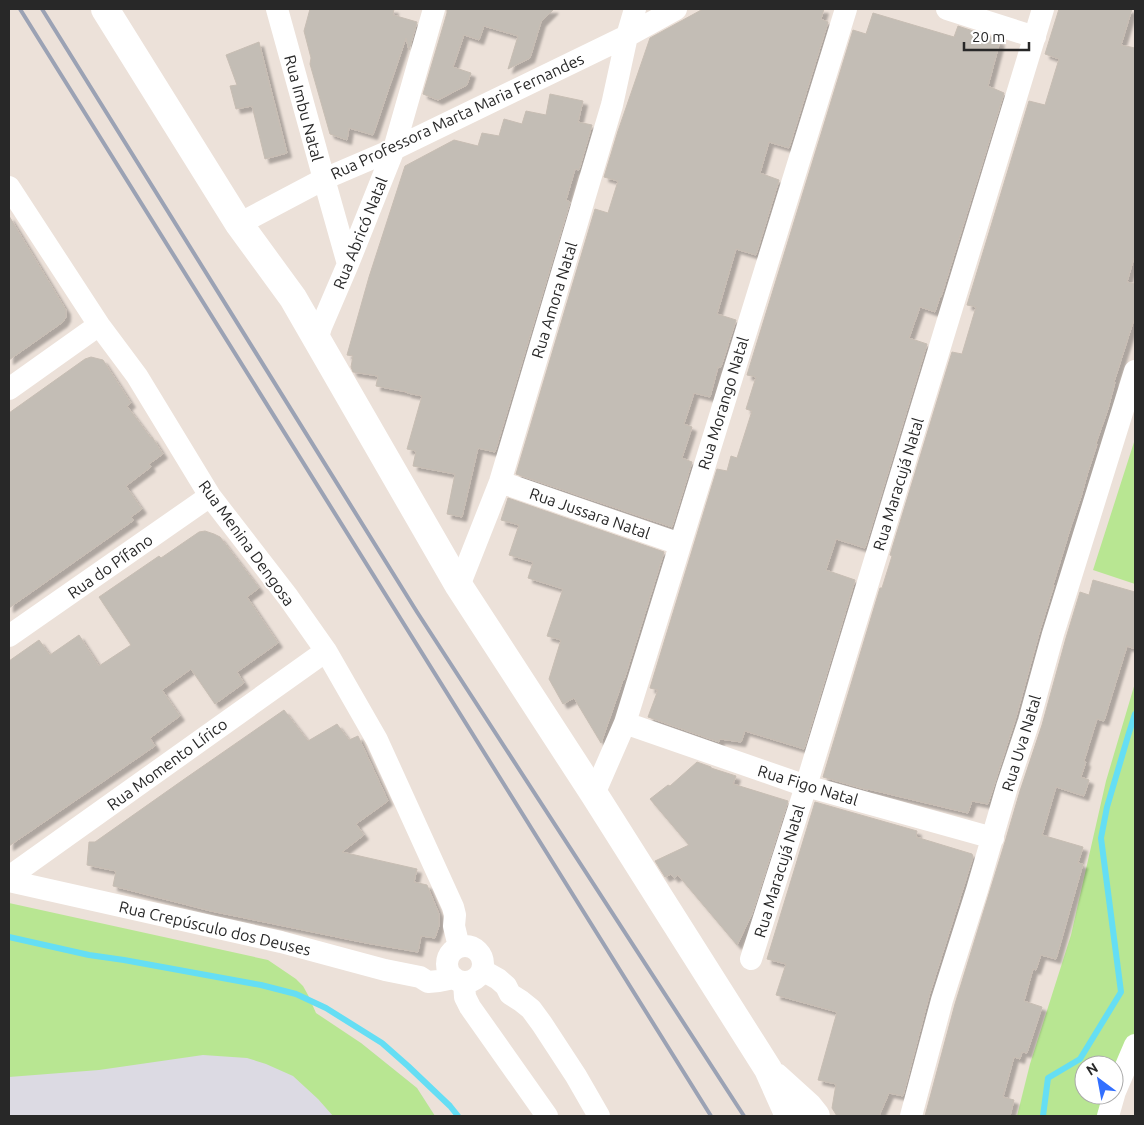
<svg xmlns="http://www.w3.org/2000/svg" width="1144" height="1125" font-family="Ubuntu,sans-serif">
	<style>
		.industrial { fill: #dcdae3 }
		.green { fill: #b8e692 }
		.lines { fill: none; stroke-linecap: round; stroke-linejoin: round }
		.stream { stroke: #65def4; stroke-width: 6 }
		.building { fill: #c3bdb5; stroke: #c7bdb3; filter: url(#shadow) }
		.minor { stroke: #fff; stroke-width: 22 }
		.tertiary { stroke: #fff; stroke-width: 28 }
		.rail { stroke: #9ba2b4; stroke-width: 4 }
		.labels { text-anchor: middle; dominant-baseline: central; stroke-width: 4; stroke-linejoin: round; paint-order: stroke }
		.street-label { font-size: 16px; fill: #282828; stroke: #fff }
	</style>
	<defs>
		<filter id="shadow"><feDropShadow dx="4.5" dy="4.5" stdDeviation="1" flood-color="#0004"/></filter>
	</defs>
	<rect width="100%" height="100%" fill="#ece1d9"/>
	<path class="industrial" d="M 9,948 L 361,1043 L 417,1088 L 435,1116 L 9,1116 Z"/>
	<path class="green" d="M 1135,439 L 1135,584 L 1093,570 Z
		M 1135,683 L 1135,1040 L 1114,1089 L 1114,1065 L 1084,1065 L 1084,1095 L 1111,1095 L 1099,1116 L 1017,1116 L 1030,1064 L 1071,935 L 1106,781 Z
		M 9,903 L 268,960 L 296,979 L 303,986 L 308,995 L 316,1013 L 361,1043 L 417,1088 L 435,1116 L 333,1116 L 318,1099 L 293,1076 L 266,1064 L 247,1058 L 203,1055 L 99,1070 L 9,1077 Z"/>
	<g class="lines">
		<path class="stream" d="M 9,937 L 89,955 L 124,960 L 261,985 L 296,994 L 326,1008 L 382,1043 L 408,1066 L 450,1106 L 458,1116
			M 1043,1116 L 1048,1078 L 1080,1059 L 1121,992 L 1101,838 L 1107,807 L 1128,736 L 1135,714"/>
	</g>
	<path class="building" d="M 310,9 L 394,9 L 393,15 L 417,22 L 409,50 L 406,38 L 373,135 L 349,128 L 347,140 L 330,134 L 310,64 L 311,58 L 304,31 Z
		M 447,9 L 554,9 L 541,22 L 530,58 L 508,69 L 518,36 L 484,26 L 479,40 L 464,35 L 453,67 L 471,73 L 467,85 L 438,100 L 423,94 L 447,13 Z
		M 703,9 L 824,9 L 821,19 L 828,22 L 789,148 L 769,142 L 760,173 L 779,180 L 756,255 L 736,249 L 717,314 L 736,320 L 721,367 L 718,367 L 710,397 L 694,393 L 684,424 L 692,427 L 682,458 L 692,462 L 672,527 L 516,474 L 595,209 L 608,213 L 618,181 L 604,177 L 618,131 L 650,38 Z
		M 1059,9 L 1132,9 L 1121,45 L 1135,48 L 1135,254 L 1127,282 L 1135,284 L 1135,316 L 1114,382 L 1115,382 L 1108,409 L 1096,443 L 1097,444 L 1087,475 L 1081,497 L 1071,526 L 1053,585 L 1054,585 L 1040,630 L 1016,717 L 988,804 L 972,801 L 968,813 L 868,789 L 868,790 L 823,777 L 880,588 L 882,588 L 892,556 L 890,555 L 952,352 L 962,354 L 976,307 L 967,305 L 1029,101 L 1045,105 L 1059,59 L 1045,54 Z
		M 873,13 L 954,37 L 958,26 L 991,37 L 991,38 L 1000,41 L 988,86 L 1004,93 L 941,297 L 940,297 L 935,312 L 920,307 L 909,338 L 927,344 L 865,548 L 836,539 L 826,570 L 855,580 L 804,749 L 745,731 L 741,742 L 720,739 L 719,742 L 648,717 L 658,690 L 650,688 L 717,469 L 727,471 L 731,456 L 737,458 L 752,411 L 746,409 L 756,377 L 747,375 L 853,30 L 866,34 Z
		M 259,42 L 287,153 L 265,159 L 252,106 L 236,109 L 230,86 L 237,85 L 226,55 Z
		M 550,94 L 583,101 L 578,122 L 592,125 L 579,170 L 575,169 L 566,200 L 570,202 L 495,452 L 478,448 L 462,517 L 447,514 L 455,474 L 413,466 L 416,451 L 407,449 L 422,396 L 407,393 L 407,392 L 376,386 L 378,376 L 353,372 L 351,367 L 353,356 L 347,355 L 369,277 L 405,166 L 454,140 L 478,146 L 482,133 L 499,136 L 504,119 L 522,124 L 526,111 L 546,115 Z
		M 9,216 L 66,310 L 66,317 L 63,322 L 9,360 Z
		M 91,357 L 103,360 L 131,403 L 127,406 L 151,438 L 152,437 L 163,454 L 149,464 L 151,467 L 126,486 L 142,509 L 131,517 L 134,520 L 9,608 L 9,413 L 85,359 Z
		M 508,498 L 664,552 L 624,680 L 623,680 L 601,743 L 574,698 L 563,704 L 549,679 L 561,640 L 547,636 L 563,589 L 528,578 L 533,562 L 509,555 L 519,525 L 501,520 Z
		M 205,531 L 214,534 L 220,537 L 259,588 L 247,597 L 278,643 L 237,672 L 244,683 L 215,704 L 191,669 L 162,690 L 180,716 L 150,738 L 155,746 L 9,846 L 9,661 L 39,640 L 50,655 L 79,635 L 99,666 L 131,645 L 99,597 L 159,556 L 161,558 L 199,532 Z
		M 1093,580 L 1135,592 L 1135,649 L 1127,646 L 1104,721 L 1097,719 L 1084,761 L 1086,762 L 1081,777 L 1089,780 L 1084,796 L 1056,787 L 1042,835 L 1083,847 L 1078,863 L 1083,864 L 1056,959 L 1041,955 L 1036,970 L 1033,969 L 1024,1001 L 1042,1007 L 1027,1053 L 1022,1052 L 1020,1059 L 1014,1057 L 1003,1097 L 1014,1100 L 1010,1116 L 925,1116 L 955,1004 L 1005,842 L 1020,791 L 1042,725 L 1066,638 L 1080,592 L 1089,595 Z
		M 284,710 L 308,741 L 337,724 L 349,740 L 358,736 L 388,801 L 356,824 L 364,835 L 342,852 L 417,869 L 414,882 L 427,885 L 439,914 L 439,926 L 435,938 L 421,936 L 418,952 L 366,943 L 211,911 L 113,886 L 116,871 L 87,865 L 89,842 L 95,842 L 183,780 Z
		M 697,762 L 711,767 L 711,768 L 736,776 L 733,784 L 788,801 L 752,914 L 737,945 L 678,875 L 674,878 L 671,874 L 665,877 L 655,861 L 689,845 L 650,799 L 668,785 L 670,786 Z
		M 815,802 L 917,831 L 916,837 L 972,854 L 973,857 L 929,996 L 903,1096 L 889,1093 L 879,1116 L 837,1116 L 832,1108 L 836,1084 L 818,1080 L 837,1012 L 776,995 L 786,964 L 767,959 Z"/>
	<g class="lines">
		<path class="minor" d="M 277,9 L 324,179 L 348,264
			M 947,9 L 1035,37
			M 9,187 L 99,325 L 137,376 L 210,496 L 288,597 L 326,651 L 377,740 L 453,907 L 455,915 L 454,926 L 459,947
			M 239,224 L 324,179 L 394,149 L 627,36 L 676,9
			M 317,340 L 321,327 L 348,264 L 394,149 L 434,9
			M 9,389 L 99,325
			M 500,482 L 680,544
			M 459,586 L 500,482 L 612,105 L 627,36 L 635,9
			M 9,636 L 210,496
			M 625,723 L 806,786 L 993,838
			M 594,794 L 625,723 L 846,9
			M 9,877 L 326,651
			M 9,881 L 281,942 L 385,970 L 420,977 L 428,982 L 439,981 L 454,978
			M447 964a18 18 0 1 1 36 0a18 18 0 1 1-36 0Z
			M 751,959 L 806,786 L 1043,9
			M 482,970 L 498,979 L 506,986 L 510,994 L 521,1001 L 531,1009 L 542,1024 L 576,1076 L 599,1116
			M 464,982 L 465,997 L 470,1007 L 547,1116
			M 1114,1094 L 1135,1045
			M 911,1116 L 942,1000 L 977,890 L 1007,787 L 1029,721 L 1053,634 L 1135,371
			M 1108,1116 L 1114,1095"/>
		<path class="tertiary" d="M 105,9 L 239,224 L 293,298 L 459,586 L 594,794 L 768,1069 L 789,1116
			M 776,1077 L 808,1106 L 816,1116"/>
		<path class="rail" d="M 20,9 L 711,1116
			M 42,9 L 417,612 L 744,1116"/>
	</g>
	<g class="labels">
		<g class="street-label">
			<text transform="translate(304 108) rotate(75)">Rua Imbu Natal</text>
			<text transform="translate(457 116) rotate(-25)">Rua Professora Marta Maria Fernandes</text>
			<text transform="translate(360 233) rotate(-68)">Rua Abricó Natal</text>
			<text transform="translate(554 300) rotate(-73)">Rua Amora Natal</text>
			<text transform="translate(723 403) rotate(-73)">Rua Morango Natal</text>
			<text transform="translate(898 484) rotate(-73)">Rua Maracujá Natal</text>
			<text transform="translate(590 513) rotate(19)">Rua Jussara Natal</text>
			<text transform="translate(247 543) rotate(54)">Rua Menina Dengosa</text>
			<text transform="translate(110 566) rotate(-35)">Rua do Pífano</text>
			<text transform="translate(1021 743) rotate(-73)">Rua Uva Natal</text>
			<text transform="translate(167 764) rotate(-36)">Rua Momento Lírico</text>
			<text transform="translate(808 785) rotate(17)">Rua Figo Natal</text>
			<text transform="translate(779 871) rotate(-73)">Rua Maracujá Natal</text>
			<text transform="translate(215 928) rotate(13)">Rua Crepúsculo dos Deuses</text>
		</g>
	</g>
	<rect width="1144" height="1125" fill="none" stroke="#282828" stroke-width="20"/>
	<g transform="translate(1099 1080) rotate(328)"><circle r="24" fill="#ffffff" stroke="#a9a9a9"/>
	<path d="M0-4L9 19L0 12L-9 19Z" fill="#326fff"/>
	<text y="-8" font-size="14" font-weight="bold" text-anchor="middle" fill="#282828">N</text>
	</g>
	<path d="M964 42v8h65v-8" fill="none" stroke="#282828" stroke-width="2.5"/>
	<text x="972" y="42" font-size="15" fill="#282828" stroke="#ffffff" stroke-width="4" paint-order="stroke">20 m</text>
</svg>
